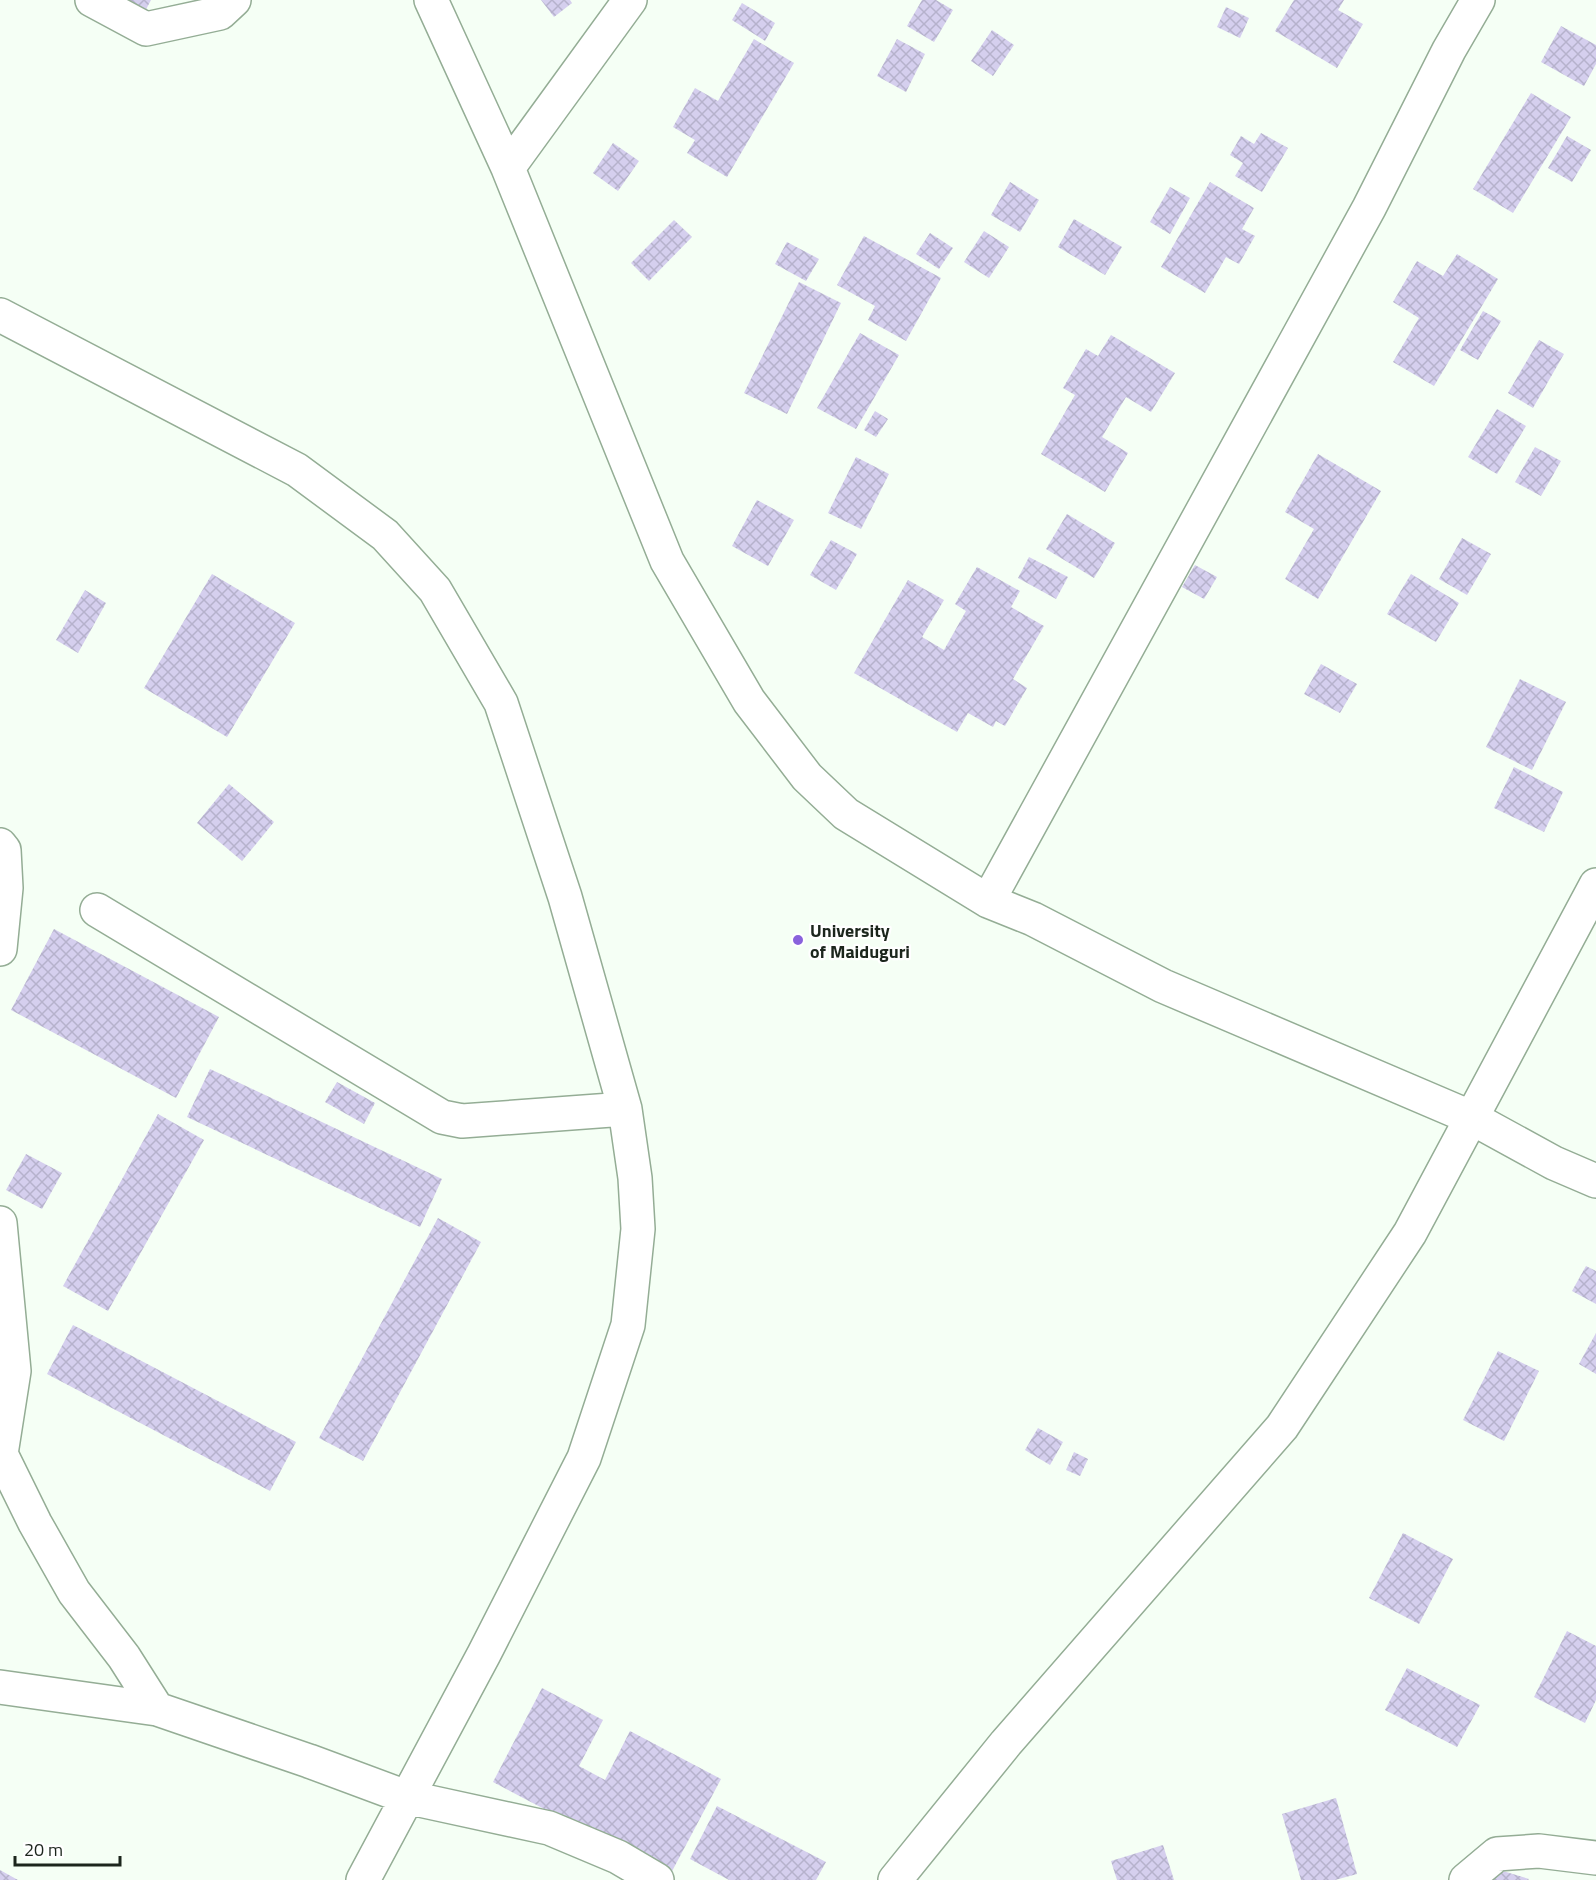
<svg xmlns="http://www.w3.org/2000/svg" width="1596" height="1880" font-family="'Titillium Web',sans-serif">
	<style>
		.building { fill: url(#building-cross-hatch) }
		.lines { fill: none; stroke-linecap: round; stroke-linejoin: round }
		.minor-casing { stroke: #94ad95; stroke-width: 36 }
		.minor { stroke: #fff; stroke-width: 33 }
		.poi-dot { fill: #8962dc; stroke: #fff; stroke-width: 2 }
		.labels { text-anchor: middle; dominant-baseline: central; stroke-width: 4.5; stroke-linejoin: round; paint-order: stroke }
		.poi-label { font-size: 18px; font-weight: bold; fill: #1c261d; stroke: #fff; text-anchor: start }
	</style>
	<defs>
		<pattern id="building-cross-hatch" width="8" height="8" patternUnits="userSpaceOnUse" patternTransform="scale(1.5)"><rect width="8" height="8" fill="#d5cfee"/><path d="M0 0l8 8M0 8l8-8" fill="none" stroke="#b6b2cc"/></pattern>
	</defs>
	<rect width="100%" height="100%" fill="#f5fff5"/>
	<path class="building" d="M 110,0 L 151,0 L 142,17 Z
		M 541,0 L 570,0 L 572,3 L 554,17 Z
		M 922,0 L 936,0 L 953,10 L 934,42 L 907,26 Z
		M 1294,0 L 1344,0 L 1338,10 L 1363,24 L 1337,68 L 1275,31 Z
		M 742,3 L 775,23 L 765,41 L 732,20 Z
		M 1226,7 L 1249,18 L 1240,38 L 1217,27 Z
		M 1561,26 L 1596,45 L 1596,64 L 1584,86 L 1541,62 Z
		M 992,30 L 1014,45 L 993,76 L 971,61 Z
		M 754,39 L 794,63 L 727,177 L 687,153 L 695,140 L 673,127 L 695,88 L 718,101 Z
		M 897,39 L 925,54 L 906,92 L 877,76 Z
		M 1531,93 L 1571,117 L 1513,213 L 1473,189 Z
		M 1261,133 L 1288,148 L 1262,192 L 1235,176 L 1243,163 L 1230,155 L 1241,136 L 1254,144 Z
		M 1567,136 L 1591,150 L 1572,182 L 1548,168 Z
		M 613,143 L 639,161 L 618,191 L 593,173 Z
		M 1010,182 L 1039,200 L 1020,232 L 991,215 Z
		M 1210,182 L 1254,208 L 1242,229 L 1255,236 L 1239,264 L 1226,257 L 1205,293 L 1161,267 Z
		M 1170,187 L 1190,198 L 1170,234 L 1150,222 Z
		M 1074,219 L 1122,247 L 1105,275 L 1058,247 Z
		M 674,220 L 692,237 L 649,281 L 631,263 Z
		M 984,231 L 1009,247 L 989,278 L 964,262 Z
		M 930,233 L 953,248 L 939,269 L 916,254 Z
		M 864,236 L 941,278 L 906,341 L 868,320 L 875,306 L 837,285 Z
		M 787,242 L 819,259 L 806,281 L 775,264 Z
		M 1457,254 L 1498,279 L 1434,386 L 1393,362 L 1419,318 L 1393,302 L 1417,261 L 1443,276 Z
		M 799,282 L 841,303 L 787,414 L 744,393 Z
		M 1483,311 L 1501,321 L 1478,360 L 1460,350 Z
		M 860,333 L 899,355 L 856,429 L 817,408 Z
		M 1111,335 L 1175,373 L 1151,412 L 1126,397 L 1102,437 L 1128,453 L 1105,492 L 1041,454 L 1075,395 L 1063,388 L 1086,349 L 1098,356 Z
		M 1539,340 L 1564,354 L 1533,408 L 1508,393 Z
		M 1497,409 L 1526,426 L 1497,474 L 1468,457 Z
		M 875,411 L 888,419 L 876,437 L 864,430 Z
		M 1535,447 L 1561,461 L 1541,496 L 1515,482 Z
		M 1318,454 L 1381,491 L 1318,599 L 1285,579 L 1314,529 L 1285,512 Z
		M 856,457 L 889,474 L 861,529 L 828,513 Z
		M 757,500 L 794,520 L 768,566 L 732,546 Z
		M 1067,514 L 1115,543 L 1094,578 L 1046,549 Z
		M 1462,538 L 1491,554 L 1467,595 L 1439,579 Z
		M 831,540 L 857,554 L 836,590 L 810,575 Z
		M 1029,557 L 1068,577 L 1056,599 L 1018,578 Z
		M 1195,565 L 1217,577 L 1204,599 L 1182,587 Z
		M 977,567 L 1020,591 L 1011,607 L 1044,626 L 1013,679 L 1027,688 L 1005,726 L 996,721 L 993,727 L 968,713 L 957,732 L 854,673 L 908,580 L 944,600 L 922,637 L 944,650 L 966,611 L 955,604 Z
		M 212,574 L 295,623 L 227,737 L 144,688 Z
		M 1411,574 L 1459,603 L 1436,642 L 1387,614 Z
		M 85,590 L 106,603 L 78,653 L 56,640 Z
		M 1321,664 L 1357,684 L 1340,713 L 1304,694 Z
		M 1520,679 L 1566,702 L 1532,770 L 1486,747 Z
		M 1514,767 L 1563,792 L 1544,832 L 1494,808 Z
		M 229,784 L 274,822 L 242,861 L 197,823 Z
		M 54,929 L 219,1017 L 176,1098 L 11,1010 Z
		M 210,1069 L 442,1179 L 420,1227 L 187,1117 Z
		M 337,1082 L 375,1103 L 364,1124 L 325,1102 Z
		M 158,1114 L 204,1140 L 108,1311 L 63,1286 Z
		M 26,1154 L 62,1173 L 42,1209 L 6,1190 Z
		M 438,1218 L 481,1242 L 363,1461 L 319,1438 Z
		M 1586,1266 L 1596,1271 L 1596,1304 L 1572,1291 Z
		M 73,1325 L 296,1442 L 270,1491 L 47,1374 Z
		M 1596,1333 L 1596,1374 L 1579,1364 Z
		M 1498,1351 L 1539,1371 L 1504,1441 L 1463,1420 Z
		M 1038,1428 L 1063,1442 L 1050,1465 L 1025,1450 Z
		M 1074,1452 L 1088,1459 L 1080,1476 L 1066,1470 Z
		M 1403,1533 L 1453,1559 L 1419,1624 L 1369,1598 Z
		M 1567,1631 L 1596,1646 L 1596,1700 L 1585,1723 L 1534,1697 Z
		M 1407,1668 L 1480,1705 L 1457,1747 L 1385,1710 Z
		M 542,1688 L 603,1720 L 579,1766 L 605,1780 L 630,1731 L 721,1779 L 670,1875 L 493,1782 Z
		M 1336,1798 L 1357,1874 L 1335,1880 L 1301,1880 L 1282,1814 Z
		M 717,1806 L 826,1862 L 816,1880 L 729,1880 L 690,1859 Z
		M 1163,1845 L 1174,1880 L 1117,1880 L 1111,1861 Z
		M 1493,1868 L 1529,1879 L 1528,1880 L 1489,1880 Z
		M 0,1870 L 18,1880 L 0,1880 Z"/>
	<g class="lines">
		<defs>
			<path id="minor" d="M 92,0 L 146,29 L 220,13 L 234,0
				M 431,0 L 508,168 L 667,561 L 749,701 L 807,777 L 846,814 L 988,901 L 1033,919 L 1163,986 L 1470,1117 L 1554,1163 L 1596,1181
				M 508,168 L 630,0
				M 0,315 L 297,470 L 385,535 L 435,590 L 501,703 L 565,897 L 625,1109 L 635,1178 L 638,1229 L 628,1325 L 584,1458 L 484,1654 L 363,1880
				M 0,845 L 4,850 L 6,888 L 0,949
				M 988,901 L 1369,208 L 1449,50 L 1478,0
				M 97,910 L 442,1117 L 462,1121 L 625,1109
				M 0,1223 L 14,1371 L 1,1454 L 35,1523 L 74,1592 L 124,1657 L 157,1709
				M 0,1687 L 157,1709 L 309,1761 L 406,1797 L 549,1828 L 618,1857 L 657,1880
				M 895,1880 L 1006,1743 L 1282,1427 L 1410,1233 L 1596,885
				M 1466,1880 L 1497,1854 L 1539,1851 L 1596,1858"/>
		</defs>
		<use href="#minor" class="minor-casing"/>
		<use href="#minor" class="minor"/>
	</g>
	<circle class="poi-dot" cx="798" cy="940" r="6"/>
	<g class="labels">
		<g class="poi-label">
			<text x="810" y="930">University<tspan x="810" dy="21">of Maiduguri</tspan></text>
		</g>
	</g>
	<path d="M15 1856v9h105v-9" fill="none" stroke="#1c261d" stroke-width="3"/>
	<text x="24" y="1856" font-size="18" fill="#1c261d" stroke="#ffffff" stroke-width="4.5" paint-order="stroke">20 m</text>
</svg>
